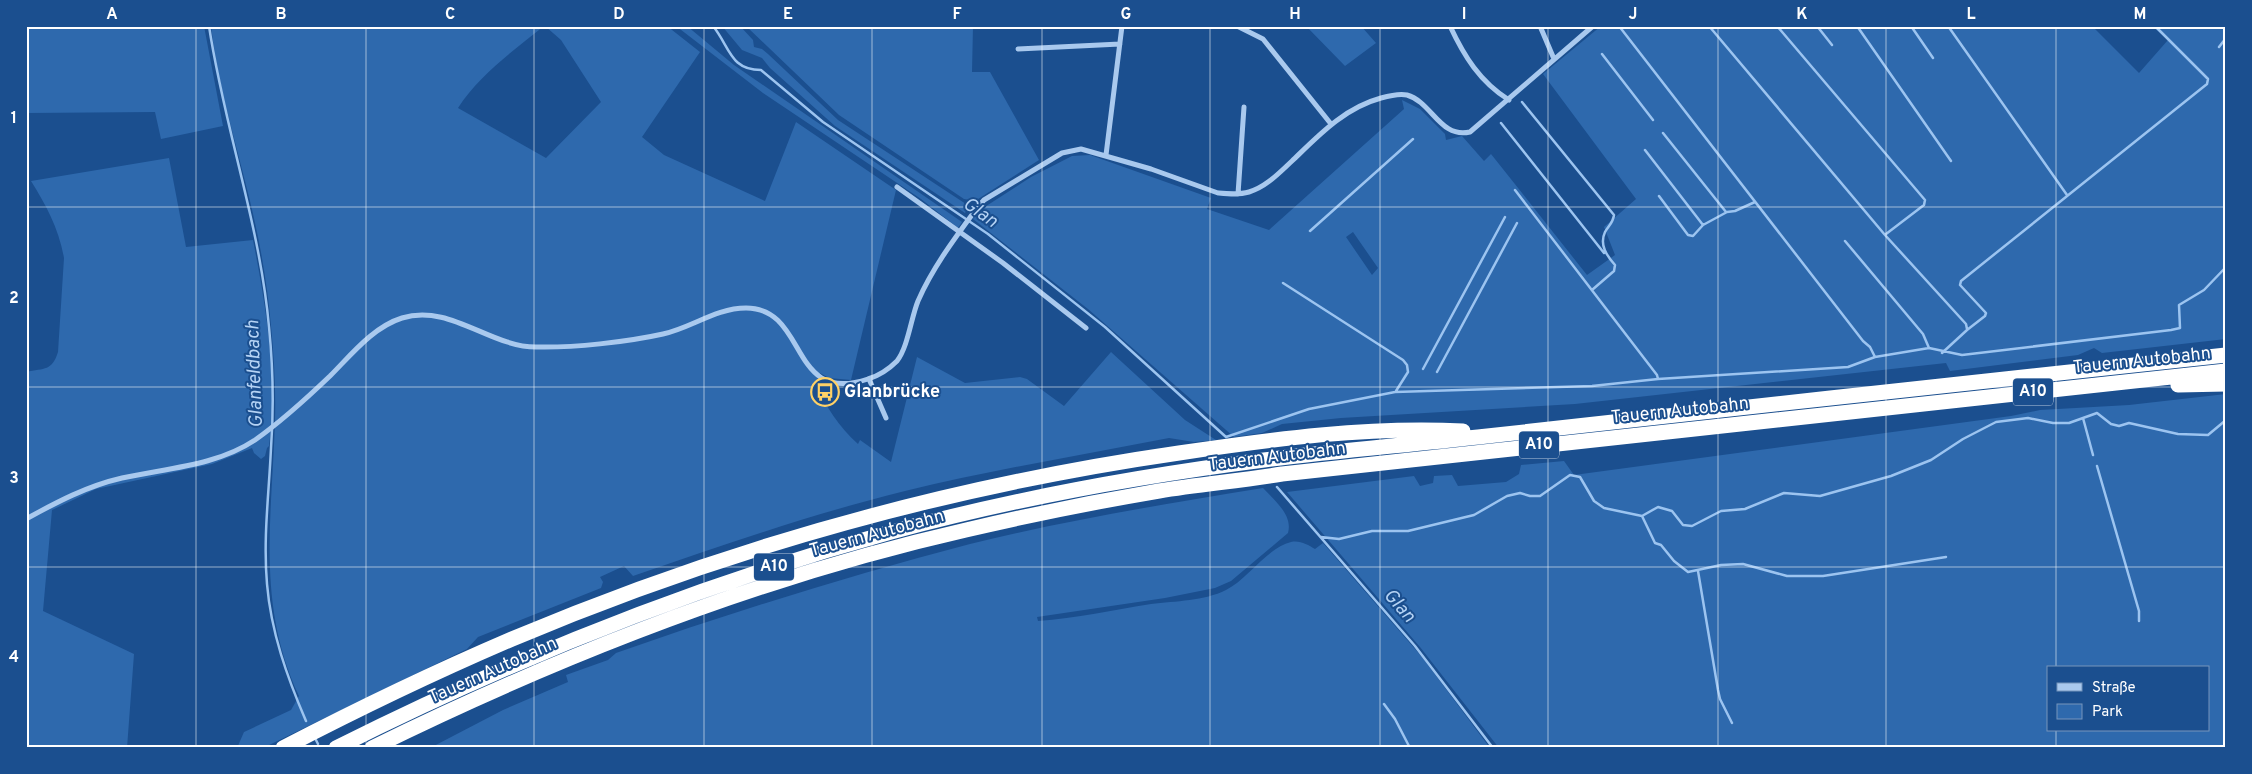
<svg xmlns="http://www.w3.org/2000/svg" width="2252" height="774" font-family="Overpass,sans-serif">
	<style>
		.green { fill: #2e69ad; fill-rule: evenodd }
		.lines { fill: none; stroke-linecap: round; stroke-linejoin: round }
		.stream { stroke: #9cc4f0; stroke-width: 2.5 }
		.street { stroke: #a9c9ee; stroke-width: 5 }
		.highway { stroke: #fff; stroke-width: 15 }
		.grid { fill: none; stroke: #fff; stroke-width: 1; stroke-opacity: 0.55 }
		.labels { text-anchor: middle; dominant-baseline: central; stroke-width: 4; stroke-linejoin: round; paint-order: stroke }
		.shield { fill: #1b4f8f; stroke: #bbcadd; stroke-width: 1 }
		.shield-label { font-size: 16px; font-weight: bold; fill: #fff }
		.street-label { font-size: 18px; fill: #fff; stroke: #1b4f8f }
		.poi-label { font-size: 18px; font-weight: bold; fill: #fff; stroke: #1b4f8f; text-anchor: start }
		.water-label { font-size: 19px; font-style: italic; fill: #b5d3f5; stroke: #1b4f8f }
		.neatline { fill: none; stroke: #fff; stroke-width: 2 }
		.grid-label { font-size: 16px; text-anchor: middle; font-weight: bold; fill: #fff }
	</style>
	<rect width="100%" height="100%" fill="#1b4f8f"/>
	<path class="green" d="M 26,26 L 204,26 L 223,126 L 161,139 L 155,112 L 26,113 Z
		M 211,26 L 544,26 C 513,51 479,75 458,108 L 546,158 L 601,102 L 561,40 L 545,26 L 667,26 L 700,52 L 642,137 L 664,155 L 765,201 L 796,122 L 896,190 L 851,380 L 829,378 L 820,373 L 816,383 C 825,406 839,427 858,444 L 860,440 L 891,462 L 917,357 L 965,383 L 1020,377 L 1027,379 L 1064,406 L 1111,352 L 1185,420 L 1216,440 L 1194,442 L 1169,438 C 1081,455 992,470 905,491 C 812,514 723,545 633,576 L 624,566 L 600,577 L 603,582 L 601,588 L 478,637 L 467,649 L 263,748 L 237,748 L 244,732 L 291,710 L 299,696 C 256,604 272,518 275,421 C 276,390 274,357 271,326 C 267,279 258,231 246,185 C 233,132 217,80 211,26 Z
		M 676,26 L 687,26 L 734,65 L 962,222 L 958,228 L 921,199 L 763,93 Z
		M 722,26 L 740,26 L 753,40 L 754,47 L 762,49 L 768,54 L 838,120 L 969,206 L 965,213 L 835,126 L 770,68 L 762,58 L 742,50 Z
		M 746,26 L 973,26 L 972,72 L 990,72 L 1039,160 L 975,201 L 964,199 L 839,115 Z
		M 1306,26 L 1361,26 L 1376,43 L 1345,66 Z
		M 1601,26 L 2092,26 L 2139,73 L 2168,40 L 2152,26 L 2226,26 L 2226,339 L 2102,353 L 2094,348 L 2078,355 L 1950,371 L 1946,363 L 1575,404 L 1341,418 L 1282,424 L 1262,433 L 1234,437 L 1088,309 L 973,219 L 977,212 L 1031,177 L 1072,156 L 1090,155 L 1211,198 L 1207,209 L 1269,230 L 1404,109 L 1402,100 L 1420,109 L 1445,134 L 1446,140 L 1462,136 L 1484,161 L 1491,154 L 1587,275 L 1615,255 L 1604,227 L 1636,199 L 1543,74 ZM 1353,232 L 1378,268 L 1372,275 L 1346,237 Z
		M 169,158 L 186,247 L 253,240 C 266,306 278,378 269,446 L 267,448 L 265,456 L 261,459 L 254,453 L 252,448 L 212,464 L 96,489 L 52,510 L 43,611 L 134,654 L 127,748 L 26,748 L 26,372 C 45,368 52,371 58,352 L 64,258 C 59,229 46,205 31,181 Z
		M 2226,394 L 2226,748 L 1499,748 L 1420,647 L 1287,492 L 1414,476 L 1420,486 L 1433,483 L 1434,476 L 1452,475 L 1458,486 L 1506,482 L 1519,474 L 1521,465 L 1564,461 L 1574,475 L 2011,416 L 2040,410 L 2129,405 ZM 2048,668 L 2208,668 L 2208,730 L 2048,730 Z
		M 1263,488 C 1275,501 1293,515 1288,533 L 1231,581 L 1215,588 L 1165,598 L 1037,617 L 1038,621 C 1076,618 1114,610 1151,604 C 1176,601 1204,601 1226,590 C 1248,579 1268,547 1291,542 C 1300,540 1308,545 1315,549 L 1323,543 L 1422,657 L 1490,748 L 430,748 L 503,710 L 568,682 L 566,675 L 608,660 L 616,653 C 733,612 851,575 970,544 C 1067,520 1165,504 1263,488 Z"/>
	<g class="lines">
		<path class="stream" d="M 209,26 C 224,127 260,225 269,327 C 273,367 274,407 271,448 C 269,493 263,538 267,584 C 271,632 287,677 306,721
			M 713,26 C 730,47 730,70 761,70 L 823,122 L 988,234 L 1105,327 L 1226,437 L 1309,409 L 1395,392 L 1592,386 L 1658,379 L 1848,367 L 1875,357 L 1929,348 L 1962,355 L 2171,330 L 2180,328 L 2179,305 L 2204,290 L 2226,267
			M 1619,26 L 1863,341 L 1870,347 L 1875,357
			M 1709,26 L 1885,235 L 1966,324 L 1967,329
			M 1777,26 L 1925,200 L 1924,205 L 1886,234
			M 1817,26 L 1832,45
			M 1857,26 L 1951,161
			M 1911,26 L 1933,58
			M 1948,26 L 2067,195
			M 2219,47 L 2226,38
			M 1602,54 L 1653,120
			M 1522,102 L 1614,215 C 1613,223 1609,225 1605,232 C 1599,245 1607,256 1615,265 L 1614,271 L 1592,290
			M 1501,123 L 1604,253
			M 1663,133 L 1726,212
			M 1645,150 L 1703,225
			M 1515,190 L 1657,375 L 1658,379
			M 1659,196 L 1688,235 L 1693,236 L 1703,225 L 1727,212 L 1735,211 L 1755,202
			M 1310,231 L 1413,139
			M 1845,241 L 1923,334 L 1929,348
			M 1283,283 L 1403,360 L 1407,365 L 1408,372 L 1396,391
			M 1942,353 L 1967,330 L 1985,316 L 1986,313 L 1960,285 L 1961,281 L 2207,84 L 2208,79 L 2155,26
			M 1423,369 L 1505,217
			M 1437,372 L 1517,223
			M 2083,418 L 2093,455
			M 2097,466 L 2139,611 L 2139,621
			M 1277,487 L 1415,646 L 1493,748
			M 1642,516 L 1658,507 L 1672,511 L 1683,525 L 1692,526 L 1721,511 L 1745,509 L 1784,493 L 1820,496 L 1891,476 L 1931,460 L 1963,439 L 1996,422 L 2028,418 L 2053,423 L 2069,423 L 2097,413 L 2111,424 L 2119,426 L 2129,423 L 2178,434 L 2208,435 L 2226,420
			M 1321,537 L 1339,539 L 1372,531 L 1408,531 L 1474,515 L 1507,496 L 1520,493 L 1530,496 L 1540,496 L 1570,475 L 1580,477 L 1594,501 L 1604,508 L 1642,516 L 1655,543 L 1661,545 L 1674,561 L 1688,572 L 1721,565 L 1743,564 L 1787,576 L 1823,576 L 1946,557
			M 1698,571 L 1718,690 L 1720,699 L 1732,723
			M 1384,704 L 1395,719 L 1410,748
			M 316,740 L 318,744"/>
		<path class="street" d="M 1237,26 L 1263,39 L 1331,124
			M 1450,26 C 1464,56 1480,82 1509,100
			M 1540,26 L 1554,59
			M 1018,49 L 1120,44
			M 1106,155 L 1122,26
			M 897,187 L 1003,263 L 1086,328
			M 1238,194 L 1244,107
			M 869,379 L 886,418
			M 26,519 C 57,502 87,486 122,478 C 167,468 216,466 255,440 C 282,421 307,398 330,376 C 351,355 373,327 402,318 C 449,303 490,347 536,347 C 573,348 627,342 663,334 C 691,328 716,308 746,308 C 809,308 788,406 868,379 C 878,376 889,369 897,361 C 908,347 911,318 918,301 C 933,267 955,238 977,208 L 984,200 L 1062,153 L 1081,149 L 1151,169 L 1218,193 C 1229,194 1239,195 1249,192 C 1266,187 1279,173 1292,161 C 1318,136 1344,108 1381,98 C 1388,96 1399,93 1407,95 C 1432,102 1440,139 1470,132 L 1593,26"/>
		<path class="highway" d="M 2178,385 L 2226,384
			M 283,748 C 358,709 435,672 512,639 C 725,549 951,486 1179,453 C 1273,439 1369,426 1463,431
			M 336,748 C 515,658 698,585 891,532 C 1013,499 1139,476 1264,460 C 1335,451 1407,445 1478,437 C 1727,409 1977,382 2226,355
			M 372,748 C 561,655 759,577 966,530 C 1030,515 1094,502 1159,491 C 1200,484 1241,481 1282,474 L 2226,371"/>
	</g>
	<path class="grid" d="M 196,26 L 196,748M 366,26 L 366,748M 534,26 L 534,748M 704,26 L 704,748M 872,26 L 872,748M 1042,26 L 1042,748M 1210,26 L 1210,748M 1380,26 L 1380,748M 1548,26 L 1548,748M 1718,26 L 1718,748M 1886,26 L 1886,748M 2056,26 L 2056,668M 26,207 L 2226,207M 26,387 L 2226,387M 26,567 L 2226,567M 2056,730 L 2056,748"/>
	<defs>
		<symbol id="bus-ring" viewBox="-11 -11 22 22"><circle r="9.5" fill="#1b4f8f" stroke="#ffd166" stroke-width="1.5"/><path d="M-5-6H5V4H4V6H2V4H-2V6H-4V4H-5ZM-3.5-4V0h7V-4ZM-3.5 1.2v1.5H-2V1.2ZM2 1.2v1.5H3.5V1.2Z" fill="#ffd166"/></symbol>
	</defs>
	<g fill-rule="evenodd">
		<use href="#bus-ring" x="809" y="376" width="32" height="32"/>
	</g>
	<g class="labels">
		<g class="shield">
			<rect x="2013" y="378.5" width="40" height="27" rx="4"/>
			<rect x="1519" y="431.5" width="40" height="27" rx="4"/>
			<rect x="754" y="553.5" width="40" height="27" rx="4"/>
		</g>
		<g class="shield-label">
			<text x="2033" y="392">A10</text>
			<text x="1539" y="445">A10</text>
			<text x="774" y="567">A10</text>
		</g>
		<g class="street-label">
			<text transform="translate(2142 361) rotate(-6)">Tauern Autobahn</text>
			<text transform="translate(1680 411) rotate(-6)">Tauern Autobahn</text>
			<text transform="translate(1277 457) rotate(-7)">Tauern Autobahn</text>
			<text transform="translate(877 534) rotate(-15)">Tauern Autobahn</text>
			<text transform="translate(493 671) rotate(-24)">Tauern Autobahn</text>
		</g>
		<g class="poi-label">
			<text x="844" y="392">Glanbrücke</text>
		</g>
		<g class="water-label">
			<text transform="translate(980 213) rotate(35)">Glan</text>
			<text transform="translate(255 374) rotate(-92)">Glanfeldbach</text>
			<text transform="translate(1399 606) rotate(49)">Glan</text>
		</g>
	</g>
	<rect width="2252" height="774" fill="none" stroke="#1b4f8f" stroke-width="55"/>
	<rect x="2047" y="666" width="162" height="65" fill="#1b4f8f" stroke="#7695bc"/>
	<rect x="2057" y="683" width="25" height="8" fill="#a9c9ee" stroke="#7695bc"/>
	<text x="2092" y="692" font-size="15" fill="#ffffff">Straße</text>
	<rect x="2057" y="704" width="25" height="15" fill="#2e69ad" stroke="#7695bc"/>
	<text x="2092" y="716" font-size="15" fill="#ffffff">Park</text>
	<rect x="28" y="28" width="2196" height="718" class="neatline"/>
	<g class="grid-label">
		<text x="112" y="19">A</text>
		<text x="281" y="19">B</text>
		<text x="450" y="19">C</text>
		<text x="619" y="19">D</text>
		<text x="788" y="19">E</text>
		<text x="957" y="19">F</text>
		<text x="1126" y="19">G</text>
		<text x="1295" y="19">H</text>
		<text x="1464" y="19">I</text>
		<text x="1633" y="19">J</text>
		<text x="1802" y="19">K</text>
		<text x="1971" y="19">L</text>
		<text x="2140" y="19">M</text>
		<text x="14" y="123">1</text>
		<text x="14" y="303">2</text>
		<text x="14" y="483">3</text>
		<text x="14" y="662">4</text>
	</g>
</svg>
